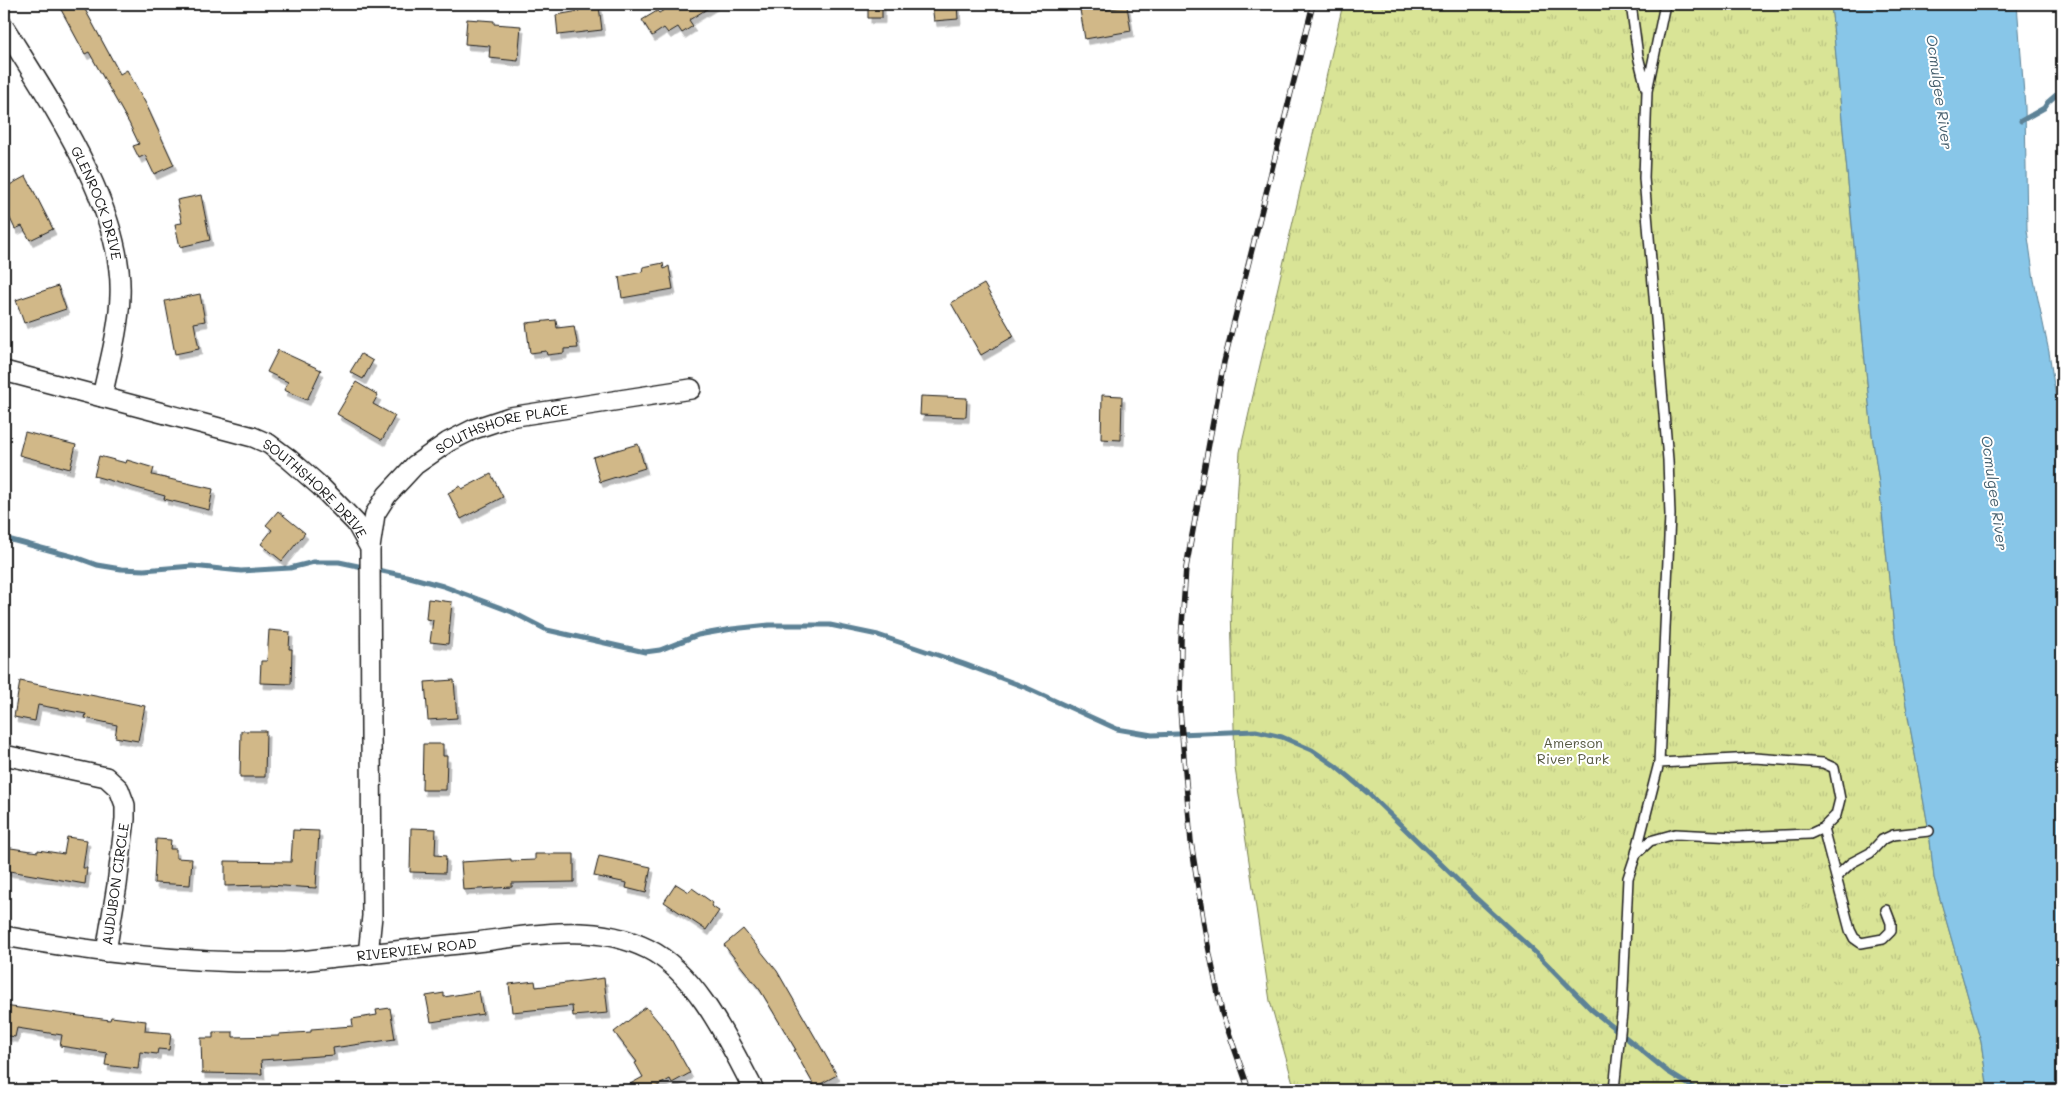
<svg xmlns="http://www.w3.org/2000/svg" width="2066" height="1094" font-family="Mali,sans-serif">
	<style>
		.park { fill: url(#park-tufts); stroke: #7a8059 }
		.water { fill: #88c6e8; stroke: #5d8296 }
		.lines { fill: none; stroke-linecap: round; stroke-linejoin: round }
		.stream { stroke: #5d8296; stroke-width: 5 }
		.building { fill: #d1b888; stroke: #1c1c1c; filter: url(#shadow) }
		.lane-casing { stroke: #1c1c1c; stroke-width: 12 }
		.street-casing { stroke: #1c1c1c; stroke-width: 22 }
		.lane { stroke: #fff; stroke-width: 9 }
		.street { stroke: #fff; stroke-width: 19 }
		.rail-casing { stroke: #1c1c1c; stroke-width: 5.5 }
		.rail { stroke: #fff; stroke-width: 4; stroke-dasharray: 11; stroke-linecap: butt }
		.labels { text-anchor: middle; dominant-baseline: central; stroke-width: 4; stroke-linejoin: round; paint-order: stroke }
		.street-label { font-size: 14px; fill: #1c1c1c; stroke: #fff }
		.park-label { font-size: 14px; fill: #555841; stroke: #fff }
		.water-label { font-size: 15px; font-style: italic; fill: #47606e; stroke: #fff }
	</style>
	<defs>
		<pattern id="park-tufts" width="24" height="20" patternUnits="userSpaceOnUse" patternTransform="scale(1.25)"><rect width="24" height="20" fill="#d9e496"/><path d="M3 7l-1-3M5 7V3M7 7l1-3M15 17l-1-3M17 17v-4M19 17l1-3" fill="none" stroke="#bac381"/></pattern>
		<filter id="shadow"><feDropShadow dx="3" dy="5.5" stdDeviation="0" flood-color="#0004"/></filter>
	</defs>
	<rect width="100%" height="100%" fill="#fff"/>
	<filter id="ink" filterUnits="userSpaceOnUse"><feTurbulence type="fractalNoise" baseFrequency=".02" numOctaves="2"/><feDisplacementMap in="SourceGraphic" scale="10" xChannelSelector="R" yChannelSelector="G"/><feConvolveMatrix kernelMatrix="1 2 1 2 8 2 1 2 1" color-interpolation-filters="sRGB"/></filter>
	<g filter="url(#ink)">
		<path class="park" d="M 1343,4 L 1831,4 L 1872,434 L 1879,483 L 1897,656 L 1929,831 L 1934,878 L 1981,1042 L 1988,1090 L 1295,1090 L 1270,1001 L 1235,768 L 1231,606 L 1240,452 Z"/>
		<path class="water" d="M 1831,4 L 2017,4 L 2025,107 L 2027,230 L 2034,280 L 2049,352 L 2062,438 L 2062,1090 L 1988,1090 L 1981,1042 L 1934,878 L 1929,831 L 1897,656 L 1879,483 L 1872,434 Z"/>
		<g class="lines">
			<path class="stream" d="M 2021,121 L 2044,108 L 2048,102 L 2062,90
				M 4,538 L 75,557 L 97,565 L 121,569 L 144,570 L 192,566 L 241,571 L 290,568 L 314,562 L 339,562 L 406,576 L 443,586 L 512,612 L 547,630 L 645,652 L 660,650 L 698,635 L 732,629 L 769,625 L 830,625 L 878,635 L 964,664 L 1027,688 L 1117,729 L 1152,735 L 1256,731 L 1282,737 L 1312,750 L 1334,765 L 1369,794 L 1476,898 L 1536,953 L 1591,1009 L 1668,1072 L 1697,1090"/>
		</g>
		<path class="building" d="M 58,4 L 82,4 L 120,74 L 127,70 L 146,104 L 174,165 L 154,174 L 145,155 L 139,158 L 133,146 L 139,144 L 129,123 L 89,52 L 85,54 Z
			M 674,4 L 715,4 L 689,20 L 693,26 L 682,33 L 678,27 L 668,33 L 664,28 L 652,36 L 642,20 L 657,11 L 659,13 Z
			M 868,4 L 882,4 L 882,18 L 868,18 Z
			M 932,4 L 957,4 L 958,19 L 934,21 Z
			M 1079,4 L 1102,4 L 1103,10 L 1127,6 L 1131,31 L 1085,39 Z
			M 599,6 L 602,30 L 558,35 L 556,15 L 579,11 L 578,8 Z
			M 467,19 L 494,21 L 494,24 L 521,26 L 518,61 L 489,58 L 490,46 L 465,44 Z
			M 26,176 L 53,229 L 30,240 L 22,226 L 15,229 L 4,206 L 4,188 Z
			M 201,195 L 210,240 L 180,247 L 175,224 L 182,223 L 177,200 Z
			M 663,263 L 664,269 L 669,266 L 673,289 L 622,298 L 619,277 L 642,272 L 643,267 Z
			M 984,284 L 1014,336 L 981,355 L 951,303 Z
			M 58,286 L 66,309 L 24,323 L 16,300 Z
			M 200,294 L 205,321 L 194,323 L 199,349 L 175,354 L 165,301 Z
			M 556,320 L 557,328 L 574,326 L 578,348 L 564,349 L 564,353 L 547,355 L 546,351 L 530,353 L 526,323 Z
			M 278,350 L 321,370 L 307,400 L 284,390 L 288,382 L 267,372 Z
			M 361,354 L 373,361 L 363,379 L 350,372 Z
			M 356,382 L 378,395 L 373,404 L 395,416 L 382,440 L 337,414 Z
			M 1102,395 L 1122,396 L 1121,440 L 1101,439 Z
			M 921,396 L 967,398 L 966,417 L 920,415 Z
			M 25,432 L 76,445 L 70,469 L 19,455 Z
			M 638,444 L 645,468 L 600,482 L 593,457 Z
			M 99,456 L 126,463 L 127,460 L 154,468 L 152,475 L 213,489 L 209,510 L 164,499 L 165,496 L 94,476 Z
			M 491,474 L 503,497 L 461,519 L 448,493 L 460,486 L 462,489 Z
			M 278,511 L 305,533 L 282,561 L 261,544 L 272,530 L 266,525 Z
			M 428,599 L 452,602 L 448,644 L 430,642 L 433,620 L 426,619 Z
			M 269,630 L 290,632 L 289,649 L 292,649 L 291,684 L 260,683 L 261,661 L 267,661 Z
			M 454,680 L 457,718 L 428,720 L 425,682 Z
			M 20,681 L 145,706 L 138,741 L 115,737 L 117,725 L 85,718 L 86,714 L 38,705 L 35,721 L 14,717 Z
			M 241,731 L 266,731 L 265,777 L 240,777 Z
			M 423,744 L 443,744 L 443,756 L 447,756 L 446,790 L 422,790 Z
			M 411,828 L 436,829 L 435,855 L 446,856 L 445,873 L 410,872 Z
			M 293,830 L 319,831 L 316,888 L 268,885 L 225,886 L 225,861 L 291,862 Z
			M 67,837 L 87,840 L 83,868 L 87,868 L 85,884 L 4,870 L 4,847 L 38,852 L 38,850 L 64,854 Z
			M 156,839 L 171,840 L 170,849 L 176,849 L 176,858 L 192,859 L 190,885 L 154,883 Z
			M 535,854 L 574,854 L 574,882 L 512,883 L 512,887 L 463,890 L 461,862 L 511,859 L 511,861 L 535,860 Z
			M 599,856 L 651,867 L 646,893 L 626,888 L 627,883 L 594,876 Z
			M 676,884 L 689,892 L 692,888 L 713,903 L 711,906 L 719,911 L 706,930 L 664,902 Z
			M 743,929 L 777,971 L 837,1075 L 815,1087 L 794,1050 L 796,1050 L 760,990 L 724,945 Z
			M 604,978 L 608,1013 L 573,1016 L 572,1006 L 512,1012 L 509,984 L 535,981 L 536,987 Z
			M 479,991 L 483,1014 L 431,1022 L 426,996 L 444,993 L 444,997 Z
			M 4,1006 L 110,1020 L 111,1017 L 146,1021 L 145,1031 L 171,1033 L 169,1050 L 158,1049 L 157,1054 L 140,1052 L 138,1069 L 105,1065 L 107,1053 L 60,1046 L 62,1035 L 17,1028 L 15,1037 L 4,1035 Z
			M 646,1007 L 667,1032 L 690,1073 L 672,1083 L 670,1079 L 650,1090 L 619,1090 L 643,1077 L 635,1063 L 637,1062 L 614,1032 Z
			M 390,1008 L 395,1039 L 333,1048 L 334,1055 L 261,1060 L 262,1074 L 202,1073 L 201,1038 L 213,1038 L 213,1032 L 233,1032 L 233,1037 L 279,1036 L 279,1034 L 311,1032 L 311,1029 L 353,1026 L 352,1019 L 377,1015 L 376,1010 Z"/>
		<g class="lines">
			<defs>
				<path id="lane" d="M 1631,4 L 1638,56 L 1646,88
					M 1823,828 L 1850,930 L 1854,938 L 1861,943 L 1883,939 L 1891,931 L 1891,923 L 1886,910
					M 1636,853 L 1659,763
					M 1836,877 L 1851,863 L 1870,853 L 1882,840 L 1893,835 L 1929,831
					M 1614,1090 L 1622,1013 L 1628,878 L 1636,854 L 1650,841 L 1675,834 L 1736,837 L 1810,834 L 1823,828 L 1836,815 L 1840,799 L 1834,768 L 1823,763 L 1754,758 L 1659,763 L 1670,515 L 1668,460 L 1644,178 L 1647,91 L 1665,4"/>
				<g id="street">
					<path id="s1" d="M 4,27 C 49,100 124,208 120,296 C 119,330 109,363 102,397"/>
					<path id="s2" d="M 4,371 L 253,437 L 269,444 L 289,459 L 321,487 L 356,523 L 370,548 L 372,916 L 368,955"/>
					<path id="s3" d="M 370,548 L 375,514 L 387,495 L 415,465 L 448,442 L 474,429 L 510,417 L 691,389"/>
					<path d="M 4,755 L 106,777 L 119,789 L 125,805 L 125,819 L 117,885 L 106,952"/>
					<path id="s4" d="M 4,936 C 97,953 191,964 286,962 C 302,961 319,959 335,957 C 382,953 429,947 476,942 C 533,935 595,922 648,949 C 698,974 729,1043 754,1090"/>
				</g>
			</defs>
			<use href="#lane" class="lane-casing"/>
			<use href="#street" class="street-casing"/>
			<use href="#lane" class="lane"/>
			<use href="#street" class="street"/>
			<defs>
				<path id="rail" d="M 1249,1090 L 1222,1013 L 1205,931 L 1191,842 L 1180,710 L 1181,639 L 1186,568 L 1224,362 L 1313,4"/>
			</defs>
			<use href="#rail" class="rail-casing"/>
			<use href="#rail" class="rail"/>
		</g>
	</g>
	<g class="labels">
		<g class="street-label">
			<text stroke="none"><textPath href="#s1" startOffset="200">GLENROCK DRIVE</textPath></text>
			<text stroke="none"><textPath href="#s3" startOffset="194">SOUTHSHORE PLACE</textPath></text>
			<text stroke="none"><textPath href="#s2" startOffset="339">SOUTHSHORE DRIVE</textPath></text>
			<text transform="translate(115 884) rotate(-82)">AUDUBON CIRCLE</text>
			<text stroke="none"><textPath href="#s4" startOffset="415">RIVERVIEW ROAD</textPath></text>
		</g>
		<g class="park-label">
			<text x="1573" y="742">Amerson<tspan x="1573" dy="16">River Park</tspan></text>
		</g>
		<g class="water-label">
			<text transform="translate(1940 92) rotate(82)">Ocmulgee River</text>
			<text transform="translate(1995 493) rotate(82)">Ocmulgee River</text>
		</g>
	</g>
	<rect width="2066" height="1094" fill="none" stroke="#fff" stroke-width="20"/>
	<rect x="10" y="10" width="2046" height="1074" fill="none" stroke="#1c1c1c" stroke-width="2" filter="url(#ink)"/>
</svg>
